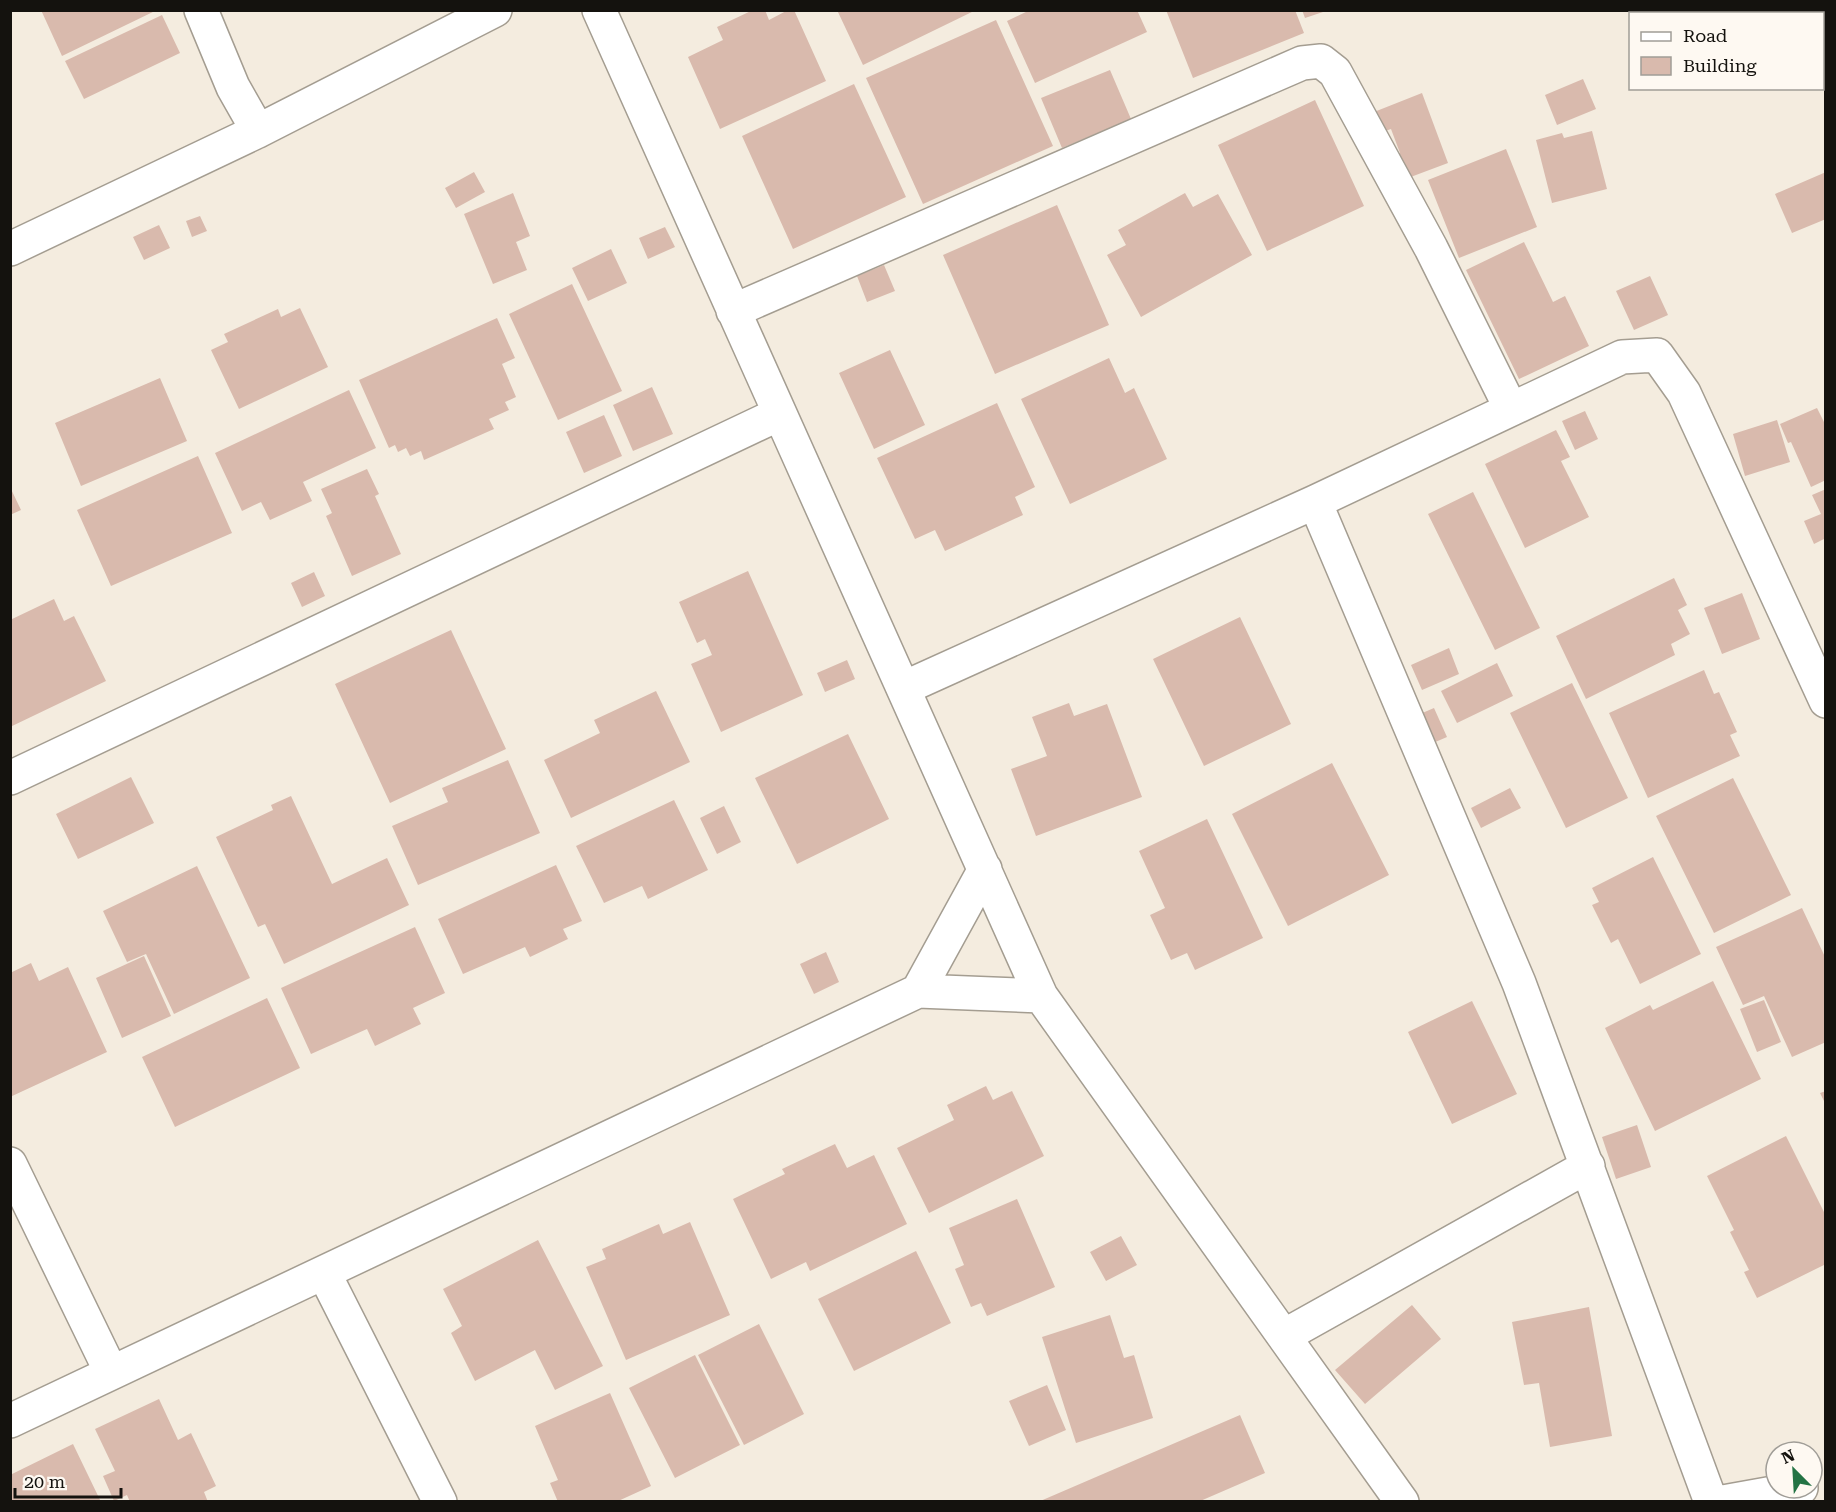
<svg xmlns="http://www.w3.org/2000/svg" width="1836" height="1512" font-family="'Roboto Serif',serif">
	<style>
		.building { fill: #d9baad }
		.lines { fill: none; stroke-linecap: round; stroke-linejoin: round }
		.street-casing { stroke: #a49d91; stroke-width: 36 }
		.street { stroke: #fff; stroke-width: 33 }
	</style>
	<rect width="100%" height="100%" fill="#f4ecdf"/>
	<path class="building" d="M 41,10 L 157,10 L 62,56 Z
		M 753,10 L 765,10 L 769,20 L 788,10 L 794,10 L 826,81 L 720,129 L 688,57 L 723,40 L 717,27 Z
		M 837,10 L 976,10 L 863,65 Z
		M 1030,10 L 1137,10 L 1147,32 L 1035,83 L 1007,21 Z
		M 1166,10 L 1295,10 L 1304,33 L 1193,78 Z
		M 1302,10 L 1326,10 L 1326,11 L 1305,18 Z
		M 162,15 L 180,53 L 84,99 L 65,61 Z
		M 996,20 L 1053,146 L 923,204 L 866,78 Z
		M 1110,70 L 1131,119 L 1062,148 L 1041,98 Z
		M 1583,79 L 1596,109 L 1557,125 L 1545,95 Z
		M 854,84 L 906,197 L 793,249 L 742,136 Z
		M 1422,93 L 1448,163 L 1400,181 L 1391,156 L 1400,153 L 1391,129 L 1382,132 L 1374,112 Z
		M 1315,100 L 1364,206 L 1267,251 L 1218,145 Z
		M 1592,131 L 1607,189 L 1552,203 L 1536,140 L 1562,133 L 1564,138 Z
		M 1506,149 L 1537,227 L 1459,258 L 1428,180 Z
		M 474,172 L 485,192 L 456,208 L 445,188 Z
		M 1826,172 L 1826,219 L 1792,233 L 1775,194 Z
		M 513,193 L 530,236 L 516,242 L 527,270 L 493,284 L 464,214 Z
		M 1185,193 L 1193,207 L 1218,194 L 1252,255 L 1141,317 L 1107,255 L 1126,245 L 1118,230 Z
		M 1057,205 L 1109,325 L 995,374 L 943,255 Z
		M 200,216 L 207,231 L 192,237 L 186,221 Z
		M 159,225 L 170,248 L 144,260 L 133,237 Z
		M 665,227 L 675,247 L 648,259 L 639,238 Z
		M 1524,242 L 1553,302 L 1565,296 L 1589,346 L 1519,379 L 1466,270 Z
		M 611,249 L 627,283 L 588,301 L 572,268 Z
		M 884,265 L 895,291 L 867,302 L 857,276 Z
		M 1650,276 L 1668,315 L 1634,330 L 1616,291 Z
		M 572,284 L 622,391 L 558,420 L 509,314 Z
		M 300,308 L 328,367 L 239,409 L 211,350 L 228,342 L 224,334 L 278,309 L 281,317 Z
		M 497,318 L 515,358 L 502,364 L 516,397 L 505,402 L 509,410 L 489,419 L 494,429 L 424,460 L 421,451 L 410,456 L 406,448 L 398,452 L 395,445 L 389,448 L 359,380 Z
		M 890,350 L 925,425 L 874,449 L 839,373 Z
		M 1109,358 L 1125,393 L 1134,388 L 1167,459 L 1070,504 L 1021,399 Z
		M 160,378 L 187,441 L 81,486 L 55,423 Z
		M 652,387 L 673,434 L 633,451 L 613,405 Z
		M 349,390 L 376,448 L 303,482 L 312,501 L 270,520 L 261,502 L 242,511 L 215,453 Z
		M 997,403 L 1035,487 L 1015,497 L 1023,515 L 945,551 L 935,530 L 915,539 L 877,458 Z
		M 1817,408 L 1826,426 L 1826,480 L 1811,487 L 1791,442 L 1788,443 L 1780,424 Z
		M 1585,411 L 1598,439 L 1575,450 L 1562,421 Z
		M 604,415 L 622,456 L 584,473 L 566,432 Z
		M 1777,420 L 1790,462 L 1745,476 L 1733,434 Z
		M 1556,430 L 1570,457 L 1561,461 L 1589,517 L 1525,548 L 1485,464 Z
		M 198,456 L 232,533 L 111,586 L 77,510 Z
		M 367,469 L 379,494 L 375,496 L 401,554 L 352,576 L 326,516 L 332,513 L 321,489 Z
		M 10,487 L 21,510 L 10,515 Z
		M 1826,489 L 1826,538 L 1814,544 L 1804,521 L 1821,514 L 1812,495 Z
		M 1473,492 L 1540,628 L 1495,650 L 1428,514 Z
		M 748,571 L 803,695 L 721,732 L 691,664 L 712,655 L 705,639 L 697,643 L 679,602 Z
		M 314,572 L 325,596 L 302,607 L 291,583 Z
		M 1674,578 L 1687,605 L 1678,610 L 1690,634 L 1671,644 L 1675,655 L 1586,699 L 1556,636 Z
		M 1742,593 L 1760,639 L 1722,654 L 1704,608 Z
		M 54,599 L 64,621 L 74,616 L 106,681 L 10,727 L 10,620 Z
		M 1240,617 L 1291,724 L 1204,766 L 1153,659 Z
		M 451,630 L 506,749 L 390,803 L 335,684 Z
		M 1449,648 L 1459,674 L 1422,690 L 1411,665 Z
		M 847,660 L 855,679 L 825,692 L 817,673 Z
		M 1497,663 L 1513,696 L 1457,723 L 1441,691 Z
		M 1704,670 L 1714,694 L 1719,692 L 1737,732 L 1730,735 L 1740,756 L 1648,798 L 1609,713 Z
		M 1572,683 L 1628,798 L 1566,828 L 1510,713 Z
		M 656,691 L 690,762 L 571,818 L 544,760 L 600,733 L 594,720 Z
		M 1069,703 L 1074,716 L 1107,704 L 1142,797 L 1036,836 L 1011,769 L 1047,756 L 1032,717 Z
		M 1434,708 L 1447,737 L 1426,746 L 1413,717 Z
		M 848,734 L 889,819 L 797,864 L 755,778 Z
		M 508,760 L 540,833 L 418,885 L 392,826 L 448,802 L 442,788 Z
		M 1332,763 L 1389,875 L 1288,926 L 1232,814 Z
		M 131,777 L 154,823 L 78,859 L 56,814 Z
		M 1733,778 L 1791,895 L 1714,933 L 1656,816 Z
		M 1510,788 L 1521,808 L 1481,828 L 1471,808 Z
		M 291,796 L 332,884 L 387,858 L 409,905 L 284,964 L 265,924 L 258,927 L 216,837 L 273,810 L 271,805 Z
		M 674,800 L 708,870 L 648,899 L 642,886 L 604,903 L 576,846 Z
		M 724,806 L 741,842 L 717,854 L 700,818 Z
		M 1207,819 L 1263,938 L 1195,970 L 1187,953 L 1171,960 L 1150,915 L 1165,908 L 1139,851 Z
		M 1653,857 L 1701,954 L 1640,984 L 1618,939 L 1611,943 L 1592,905 L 1599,902 L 1592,888 Z
		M 556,865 L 582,921 L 563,929 L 568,939 L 530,957 L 525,947 L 463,974 L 438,919 Z
		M 197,866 L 250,978 L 174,1014 L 146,954 L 127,962 L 103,911 Z
		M 1802,908 L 1826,959 L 1826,1042 L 1792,1057 L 1764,996 L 1743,1005 L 1716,947 Z
		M 415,927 L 445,993 L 413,1008 L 421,1024 L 375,1046 L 367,1029 L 311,1054 L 281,988 Z
		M 826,952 L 839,982 L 814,994 L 800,964 Z
		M 144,956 L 171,1016 L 122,1038 L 96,978 Z
		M 31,963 L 39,981 L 68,967 L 107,1052 L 10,1097 L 10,973 Z
		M 1713,981 L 1761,1079 L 1655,1131 L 1605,1028 L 1650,1005 L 1653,1010 Z
		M 267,998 L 300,1068 L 175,1127 L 142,1057 Z
		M 1764,1000 L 1781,1042 L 1757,1052 L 1740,1009 Z
		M 1472,1001 L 1517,1094 L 1452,1124 L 1408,1032 Z
		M 986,1086 L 993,1100 L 1012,1091 L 1044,1156 L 929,1213 L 897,1148 L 954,1120 L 947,1105 Z
		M 1826,1091 L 1826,1105 L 1820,1093 Z
		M 1637,1125 L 1651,1167 L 1616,1179 L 1602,1137 Z
		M 1786,1136 L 1826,1216 L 1826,1264 L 1757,1298 L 1744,1272 L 1749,1270 L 1730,1232 L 1734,1230 L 1707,1176 Z
		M 835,1144 L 847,1168 L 874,1155 L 907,1224 L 810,1271 L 806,1262 L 771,1279 L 733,1199 L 785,1174 L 782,1169 Z
		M 1017,1199 L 1055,1287 L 987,1316 L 981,1303 L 971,1307 L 955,1269 L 964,1265 L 949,1228 Z
		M 690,1222 L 730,1315 L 626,1360 L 586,1267 L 606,1259 L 602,1249 L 659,1224 L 663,1234 Z
		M 1121,1236 L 1137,1265 L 1106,1281 L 1090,1252 Z
		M 538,1240 L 603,1366 L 555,1390 L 535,1350 L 475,1381 L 451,1333 L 462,1326 L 443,1289 Z
		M 916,1251 L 951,1323 L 854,1371 L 818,1299 Z
		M 1412,1305 L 1441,1339 L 1365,1404 L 1335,1370 Z
		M 1589,1307 L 1612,1436 L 1550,1447 L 1539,1383 L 1524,1385 L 1512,1322 Z
		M 1110,1315 L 1124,1358 L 1134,1355 L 1153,1418 L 1076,1443 L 1042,1337 Z
		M 759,1324 L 804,1414 L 744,1445 L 698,1355 Z
		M 695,1355 L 740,1445 L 675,1478 L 629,1388 Z
		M 1047,1385 L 1066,1430 L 1029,1446 L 1009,1401 Z
		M 610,1393 L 651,1486 L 616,1502 L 558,1502 L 550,1483 L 558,1480 L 535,1426 Z
		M 159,1399 L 178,1440 L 191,1433 L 216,1486 L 204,1492 L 208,1502 L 130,1502 L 127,1495 L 114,1501 L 103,1476 L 115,1471 L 95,1429 Z
		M 1240,1415 L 1265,1473 L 1198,1502 L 1038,1502 Z
		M 73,1444 L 101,1502 L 10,1502 L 10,1475 Z"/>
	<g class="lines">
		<defs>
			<path id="street" d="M 201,10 L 233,87 L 258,131
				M 599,10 L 1041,996 L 1402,1502
				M 10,249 L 258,131 L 495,10
				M 733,311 L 1302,63 L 1321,61 L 1335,72 L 1431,248 L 1511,409
				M 1315,502 L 1519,983 L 1711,1502
				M 904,688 L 1315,502 L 1622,357 L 1657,355 L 1684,393 L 1826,701
				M 10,778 L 779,414
				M 918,991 L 985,869
				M 10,1164 L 111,1372
				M 324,1273 L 440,1502
				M 1284,1336 L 1588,1166
				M 10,1421 L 918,991 L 1041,996
				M 1723,1502 L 1801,1488"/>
		</defs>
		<use href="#street" class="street-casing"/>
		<use href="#street" class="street"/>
	</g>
	<rect width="1836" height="1512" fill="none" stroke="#14120e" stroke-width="24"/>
	<rect x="1629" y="12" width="195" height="78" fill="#fef9f2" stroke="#a09d97" stroke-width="1.5"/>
	<rect x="1641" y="32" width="30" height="9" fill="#ffffff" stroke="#a09d97" stroke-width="1.5"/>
	<text x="1683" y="42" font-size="18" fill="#14120e">Road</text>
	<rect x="1641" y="57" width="30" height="18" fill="#d9baad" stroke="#a09d97" stroke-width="1.5"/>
	<text x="1683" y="72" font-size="18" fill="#14120e">Building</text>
	<g transform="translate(1794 1470) rotate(336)"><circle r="28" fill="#fef9f2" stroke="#a09d97" stroke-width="1.5"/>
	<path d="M0-4.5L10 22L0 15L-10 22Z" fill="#237344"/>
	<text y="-9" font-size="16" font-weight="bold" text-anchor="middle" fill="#14120e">N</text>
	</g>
	<path d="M15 1488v9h106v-9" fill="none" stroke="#14120e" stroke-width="3"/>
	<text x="24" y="1488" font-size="18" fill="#14120e" stroke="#fef9f2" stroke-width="4.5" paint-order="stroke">20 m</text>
</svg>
